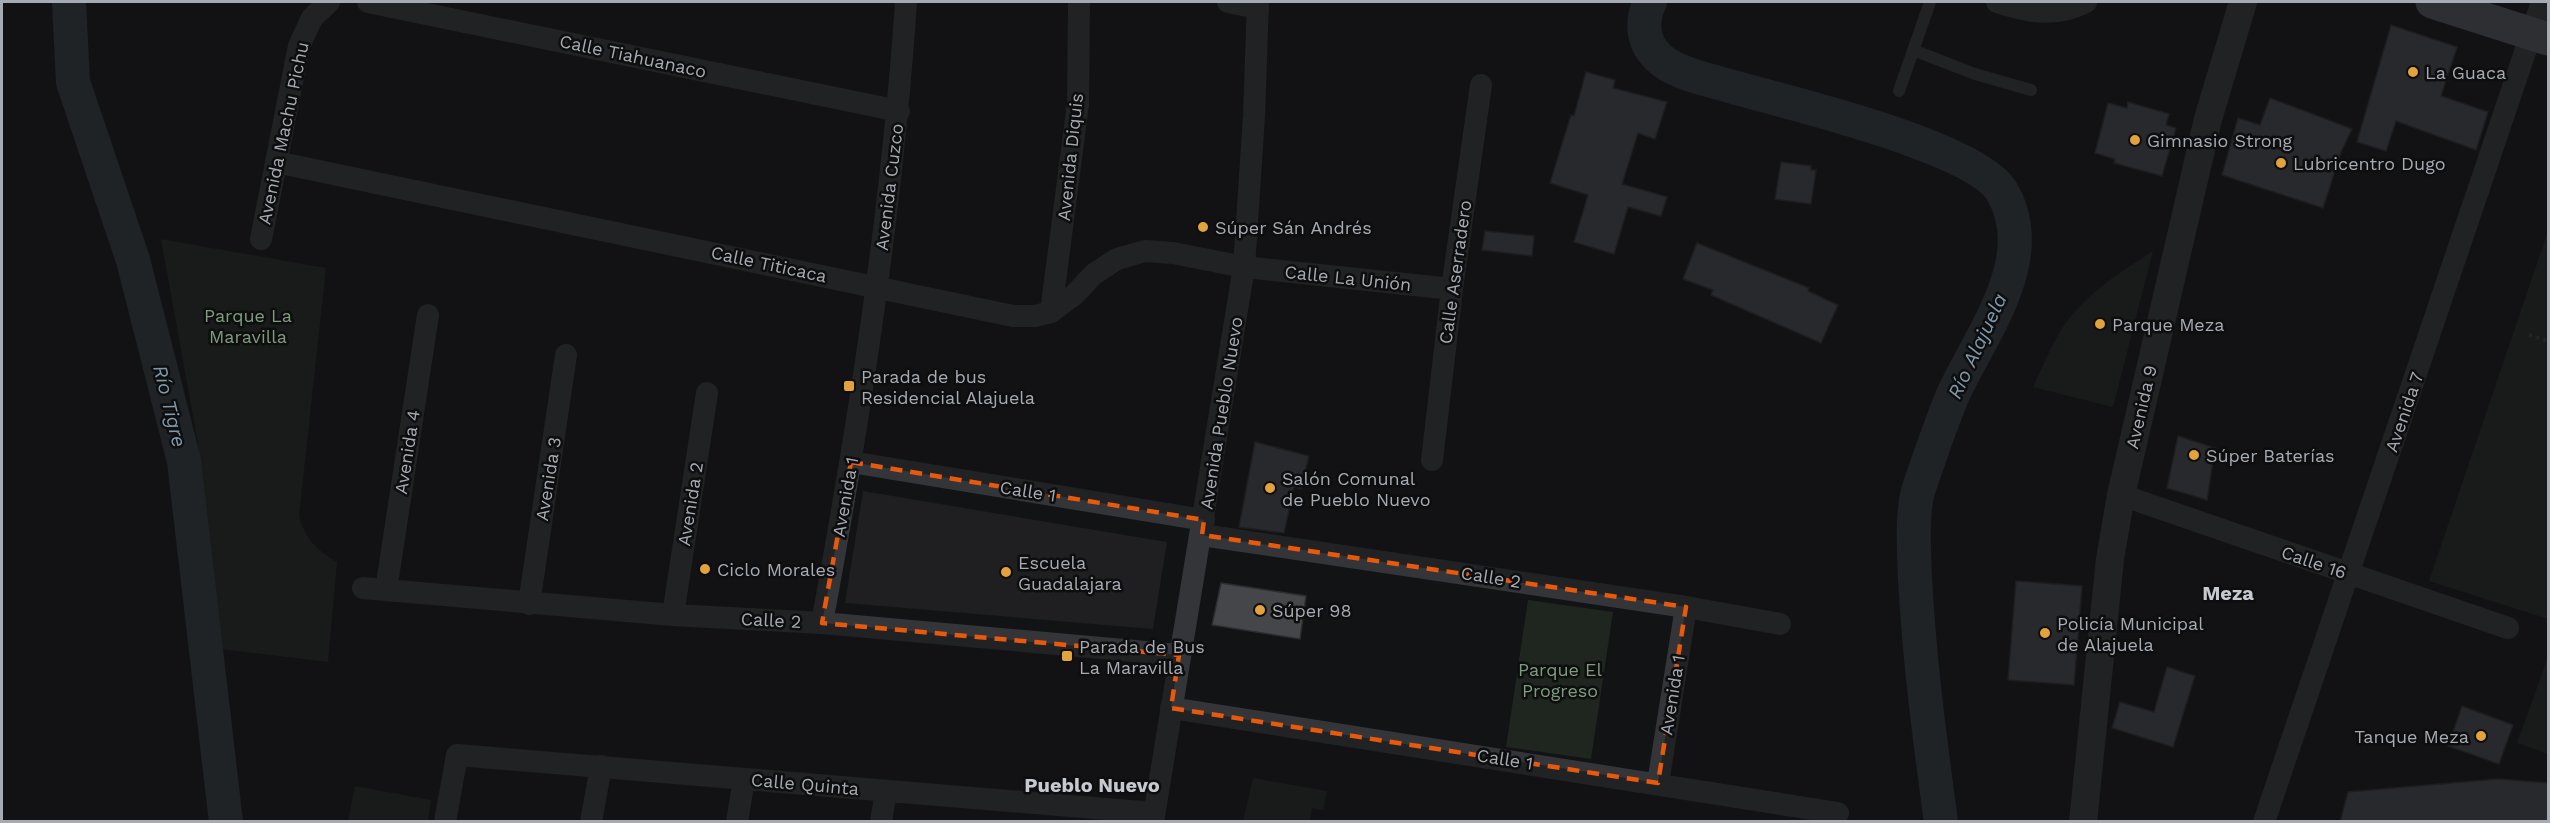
<svg xmlns="http://www.w3.org/2000/svg" width="2550" height="823" font-family="'Work Sans',sans-serif">
	<style>
		.built { fill: #1f1f21 }
		.green { fill: #1f2620 }
		.lines { fill: none; stroke-linecap: round; stroke-linejoin: round }
		.river { stroke: #2f383d; stroke-width: 34 }
		.building { fill: #444649; stroke: #2d2d30; stroke-width: 1.5 }
		.path { stroke: #3a3c3f; stroke-width: 4; stroke-dasharray: 3 4.5; stroke-linecap: butt }
		.service { stroke: #343539; stroke-width: 12 }
		.minor { stroke: #343539; stroke-width: 22 }
		.tertiary { stroke: #343539; stroke-width: 28 }
		.primary { stroke: #505257; stroke-width: 33 }
		.marked { fill: none; stroke: #e8590c; stroke-width: 4.5; stroke-dasharray: 12 8; stroke-linejoin: round }
		.poi-dot { fill: #e2a23c; stroke: #0e0e0f; stroke-width: 2 }
		.labels { text-anchor: middle; dominant-baseline: central; stroke-width: 5; stroke-linejoin: round; paint-order: stroke }
		.street-label { font-size: 18px; fill: #a5aab3; stroke: #0e0e0f }
		.poi-label { font-size: 18px; fill: #a5aab3; stroke: #0e0e0f; text-anchor: start }
		.park-label { font-size: 18px; fill: #7d9d7e; stroke: #0e0e0f }
		.water-label { font-size: 20px; font-style: italic; fill: #7e99ac; stroke: #0e0e0f }
		.neighbourhood-label { font-size: 20px; font-weight: bold; fill: #c6c9d0; stroke: #0e0e0f }
	</style>
	<rect width="100%" height="100%" fill="#121314"/>
	<path class="built" d="M 863,491 L 1167,542 L 1153,629 L 845,603 Z"/>
	<path class="green" d="M 2548,231 L 2548,619 L 2429,581 Z
		M 161,239 L 326,268 L 299,516 C 305,539 317,550 337,562 L 328,662 L 221,649 L 198,444 Z
		M 2153,251 L 2113,407 L 2033,387 C 2046,360 2057,329 2079,307 C 2101,284 2127,268 2153,251 Z
		M 1528,600 L 1613,612 L 1591,759 L 1506,747 Z
		M 2548,657 L 2548,754 L 2517,743 Z
		M 1253,778 L 1327,791 L 1323,810 L 1312,808 L 1310,821 L 1243,821 Z
		M 355,786 L 431,800 L 428,821 L 348,821 Z"/>
	<g class="lines">
		<path class="river" d="M 69,2 L 73,82 L 133,260 L 184,461 L 226,822
			M 1650,2 C 1641,20 1642,42 1658,57 C 1675,74 1710,80 1733,87 C 1789,103 1972,146 2001,190 C 2043,258 1979,336 1952,397 C 1940,426 1930,456 1920,485 C 1911,509 1914,551 1915,577 C 1919,659 1930,740 1941,822"/>
	</g>
	<path class="building" d="M 2391,25 L 2457,47 L 2441,96 L 2488,112 L 2476,150 L 2396,121 L 2386,151 L 2357,142 Z
		M 1586,72 L 1615,80 L 1613,88 L 1667,102 L 1655,139 L 1638,133 L 1622,184 L 1667,197 L 1661,216 L 1628,207 L 1614,254 L 1574,242 L 1588,195 L 1550,183 L 1571,115 L 1574,116 Z
		M 2270,98 L 2352,129 L 2341,152 L 2323,208 L 2222,175 L 2238,118 L 2260,125 Z
		M 2128,102 L 2169,114 L 2166,125 L 2176,128 L 2162,176 L 2114,163 L 2115,159 L 2095,153 L 2108,103 L 2127,108 Z
		M 1781,162 L 1811,166 L 1811,170 L 1816,170 L 1811,204 L 1775,199 Z
		M 1485,231 L 1534,236 L 1532,256 L 1482,250 Z
		M 1697,243 L 1809,288 L 1808,291 L 1838,305 L 1821,343 L 1711,295 L 1713,290 L 1683,279 Z
		M 2178,436 L 2215,448 L 2207,500 L 2167,488 Z
		M 1255,442 L 1309,456 L 1301,489 L 1294,487 L 1284,533 L 1239,527 Z
		M 2016,581 L 2082,586 L 2074,685 L 2008,680 Z
		M 1221,583 L 1306,596 L 1300,639 L 1212,625 Z
		M 2167,667 L 2195,676 L 2173,747 L 2112,728 L 2120,702 L 2154,712 Z
		M 2462,706 L 2513,725 L 2499,764 L 2448,746 Z
		M 2498,779 L 2548,783 L 2548,822 L 2340,822 L 2348,792 Z"/>
	<g class="lines">
		<path class="path" d="M 2529,335 L 2548,341"/>
		<path class="service" d="M 1913,50 L 1975,74 L 2031,90
			M 1899,91 L 1930,2"/>
		<path class="minor" d="M 368,2 L 899,111
			M 1228,2 L 1258,8
			M 1997,2 C 2028,12 2055,18 2086,2
			M 276,162 L 1013,316 L 1035,316 L 1051,312 L 1074,295 L 1094,274 L 1117,259 L 1145,251 L 1173,253 L 1244,267 L 1452,289
			M 261,239 L 299,46 L 312,18 L 329,2
			M 1051,312 L 1078,104 L 1079,2
			M 1432,460 L 1452,289 L 1481,85
			M 851,462 L 1204,520
			M 2121,495 L 2508,628
			M 1202,535 L 1686,607 L 1780,624
			M 363,588 L 673,615 L 822,623 L 1179,655
			M 386,590 L 428,315
			M 529,604 L 566,355
			M 673,615 L 707,393
			M 822,623 C 860,417 892,210 906,2
			M 1171,708 L 1838,813
			M 1658,783 L 1686,607
			M 445,822 L 457,755 L 1154,813
			M 591,822 L 601,766
			M 737,822 L 744,779
			M 881,822 L 886,791
			M 1153,822 L 1244,267 L 1254,116 L 1258,2
			M 2264,822 L 2542,2"/>
		<path class="tertiary" d="M 2083,822 L 2110,559 L 2121,495 L 2208,119 L 2243,2"/>
		<path class="primary" d="M 2432,2 L 2548,39"/>
	</g>
	<path d="M0 0H2550V823H0ZM 851,462 L 1204,520 L 1202,535 L 1686,607 L 1658,783 L 1171,708 L 1179,655 L 822,623 Z" fill="#121314" fill-opacity=".55" fill-rule="evenodd"/>
	<path class="marked" d="M 851,462 L 1204,520 L 1202,535 L 1686,607 L 1658,783 L 1171,708 L 1179,655 L 822,623 Z"/>
	<g class="poi-dot">
		<circle cx="2413" cy="72" r="6"/>
		<circle cx="2135" cy="140" r="6"/>
		<circle cx="2281" cy="163" r="6"/>
		<circle cx="1203" cy="227" r="6"/>
		<circle cx="2100" cy="324" r="6"/>
		<rect x="843" y="380" width="12" height="12" rx="3"/>
		<circle cx="2194" cy="455" r="6"/>
		<circle cx="1270" cy="488" r="6"/>
		<circle cx="705" cy="569" r="6"/>
		<circle cx="1006" cy="572" r="6"/>
		<circle cx="1260" cy="610" r="6"/>
		<circle cx="2045" cy="633" r="6"/>
		<rect x="1061" y="650" width="12" height="12" rx="3"/>
		<circle cx="2481" cy="736" r="6"/>
	</g>
	<g class="labels">
		<g class="street-label">
			<text transform="translate(633 56) rotate(12)">Calle Tiahuanaco</text>
			<text transform="translate(283 133) rotate(-78)">Avenida Machu Pichu</text>
			<text transform="translate(1070 157) rotate(-84)">Avenida Diquis</text>
			<text transform="translate(889 187) rotate(-83)">Avenida Cuzco</text>
			<text transform="translate(769 264) rotate(12)">Calle Titicaca</text>
			<text transform="translate(1455 272) rotate(-82)">Calle Aserradero</text>
			<text transform="translate(1348 278) rotate(6)">Calle La Unión</text>
			<text transform="translate(2141 407) rotate(-77)">Avenida 9</text>
			<text transform="translate(2404 412) rotate(-71)">Avenida 7</text>
			<text transform="translate(1221 413) rotate(-81)">Avenida Pueblo Nuevo</text>
			<text transform="translate(407 452) rotate(-81)">Avenida 4</text>
			<text transform="translate(548 479) rotate(-81)">Avenida 3</text>
			<text transform="translate(1028 491) rotate(9)">Calle 1</text>
			<text transform="translate(845 497) rotate(-80)">Avenida 1</text>
			<text transform="translate(690 504) rotate(-81)">Avenida 2</text>
			<text transform="translate(2314 562) rotate(19)">Calle 16</text>
			<text transform="translate(1491 577) rotate(9)">Calle 2</text>
			<text transform="translate(771 620) rotate(3)">Calle 2</text>
			<text transform="translate(1672 695) rotate(-81)">Avenida 1</text>
			<text transform="translate(1505 759) rotate(9)">Calle 1</text>
			<text transform="translate(805 784) rotate(5)">Calle Quinta</text>
		</g>
		<g class="poi-label">
			<text x="2425" y="72">La Guaca</text>
			<text x="2147" y="140">Gimnasio Strong</text>
			<text x="2293" y="163">Lubricentro Dugo</text>
			<text x="1215" y="227">Súper Sán Andrés</text>
			<text x="2112" y="324">Parque Meza</text>
			<text x="861" y="376">Parada de bus<tspan x="861" dy="21">Residencial Alajuela</tspan></text>
			<text x="2206" y="455">Súper Baterías</text>
			<text x="1282" y="478">Salón Comunal<tspan x="1282" dy="21">de Pueblo Nuevo</tspan></text>
			<text x="1018" y="562">Escuela<tspan x="1018" dy="21">Guadalajara</tspan></text>
			<text x="717" y="569">Ciclo Morales</text>
			<text x="1272" y="610">Súper 98</text>
			<text x="2057" y="623">Policía Municipal<tspan x="2057" dy="21">de Alajuela</tspan></text>
			<text x="1079" y="646">Parada de Bus<tspan x="1079" dy="21">La Maravilla</tspan></text>
			<text x="2469" y="736" text-anchor="end">Tanque Meza</text>
		</g>
		<g class="park-label">
			<text x="248" y="315">Parque La<tspan x="248" dy="21">Maravilla</tspan></text>
			<text x="1560" y="669">Parque El<tspan x="1560" dy="21">Progreso</tspan></text>
		</g>
		<g class="water-label">
			<text transform="translate(1977 346) rotate(-65)">Río Alajuela</text>
			<text transform="translate(170 406) rotate(76)">Río Tigre</text>
		</g>
		<g class="neighbourhood-label">
			<text x="2228" y="593">Meza</text>
			<text x="1092" y="785">Pueblo Nuevo</text>
		</g>
	</g>
	<rect width="2550" height="823" fill="none" stroke="#a5aab3" stroke-width="6"/>
</svg>
